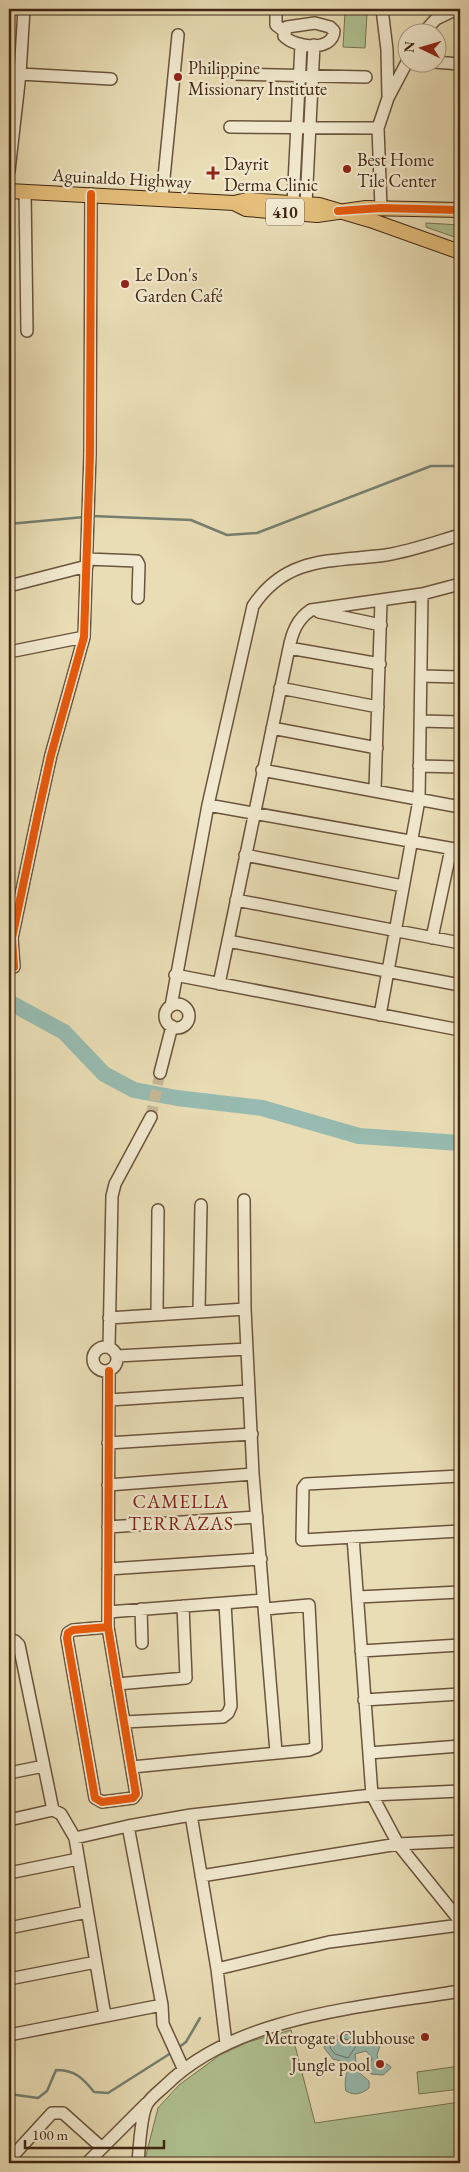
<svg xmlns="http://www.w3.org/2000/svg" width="469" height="2172" font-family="'EB Garamond',serif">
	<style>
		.green { fill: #b0c292; stroke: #787452 }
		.water { fill: #97bbb0; stroke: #757f71 }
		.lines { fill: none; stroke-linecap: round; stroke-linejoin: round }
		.shore { stroke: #6c7062; stroke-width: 1 }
		.stream { stroke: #757f71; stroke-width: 2.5 }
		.river { stroke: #97bbb0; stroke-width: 16 }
		.minor-tunnel { stroke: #c7b895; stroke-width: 11; stroke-dasharray: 11 5.5; stroke-linecap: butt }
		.minor-casing { stroke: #6b543c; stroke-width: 14 }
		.major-casing { stroke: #412613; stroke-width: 16 }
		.minor { stroke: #f1e9cf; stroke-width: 11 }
		.major { stroke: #e4be7a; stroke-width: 14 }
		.cycleway-casing { stroke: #f1e9cf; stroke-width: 11 }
		.cycleway { stroke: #e8590c; stroke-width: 8 }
		.poi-dot { fill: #8f2418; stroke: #f1e9cf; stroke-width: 2 }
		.labels { text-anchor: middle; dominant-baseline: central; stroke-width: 4.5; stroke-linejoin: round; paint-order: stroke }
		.shield { fill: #f1e9cf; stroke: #76604b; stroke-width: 1 }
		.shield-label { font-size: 16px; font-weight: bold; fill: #412613 }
		.poi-label { font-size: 18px; fill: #412613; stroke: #f1e9cf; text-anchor: start }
		.street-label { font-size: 18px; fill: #412613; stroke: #f1e9cf }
		.neighbourhood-label { font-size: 19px; letter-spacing: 1px; fill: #7a1f14; stroke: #f1e9cf }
	</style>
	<rect width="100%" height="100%" fill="#e9ddb5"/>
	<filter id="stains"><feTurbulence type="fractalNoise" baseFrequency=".004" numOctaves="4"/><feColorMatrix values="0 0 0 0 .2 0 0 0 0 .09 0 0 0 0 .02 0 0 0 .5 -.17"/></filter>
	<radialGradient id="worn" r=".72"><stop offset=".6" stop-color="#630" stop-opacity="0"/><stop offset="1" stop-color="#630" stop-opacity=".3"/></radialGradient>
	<path class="green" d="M 345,12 L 367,14 L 365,48 L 343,47 Z
		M 426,223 L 460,225 L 460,239 L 426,227 Z
		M 291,2030 L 315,2123 L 460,2102 L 460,2163 L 144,2163 L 158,2108 L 179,2085 L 220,2055 L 248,2042 Z
		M 460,2066 L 460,2089 L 419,2094 L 417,2072 Z"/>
	<path class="water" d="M 344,2034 L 351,2035 L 362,2042 C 369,2039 374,2033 382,2039 L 377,2055 L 378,2059 L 390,2066 L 391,2068 L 383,2075 L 371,2074 L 368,2071 L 372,2058 L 366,2051 L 355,2054 L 357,2071 L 369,2081 L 369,2088 C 361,2094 355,2096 346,2091 C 343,2080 349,2073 345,2062 L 333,2059 L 324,2048 L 327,2039 Z"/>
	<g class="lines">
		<path class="shore" d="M 344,2039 L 349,2040 L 356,2046 L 348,2058 L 335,2054 L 330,2048 L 332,2041 Z"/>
		<path class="stream" d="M 92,516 L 191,520 L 227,535 L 257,533 L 431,466 L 460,466
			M 9,524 L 84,517
			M 178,2048 L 186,2042 L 200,2018
			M 9,2094 L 38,2098 L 47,2091 L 56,2070 C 75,2070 83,2078 94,2092 L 108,2093 L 171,2053"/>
		<path class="river" d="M 9,1002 L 64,1032 L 104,1074 L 134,1090 L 177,1098 L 262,1108 L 359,1136 L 460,1143"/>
		<path class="minor-tunnel" d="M 151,1117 L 160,1073"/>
		<defs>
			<path id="minor" d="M 276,9 L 276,25 L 284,31
				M 382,9 L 387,50 L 388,96
				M 315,23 L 330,27 L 334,31 C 333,52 295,48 284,36 L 287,27 Z
				M 424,32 L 436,19 L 457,9
				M 434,62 L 460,64
				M 20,74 L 111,79
				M 234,74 L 366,77
				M 230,127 L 378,128
				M 9,171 L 20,74 L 24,9
				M 25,191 L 27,331
				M 162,198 L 178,35
				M 293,203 L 301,45
				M 306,204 L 314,45
				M 381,208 L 378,128 L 388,98 L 407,62
				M 87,559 L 137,561 L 139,565 L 138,598
				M 9,586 L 87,566
				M 319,612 L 381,625
				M 289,648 L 380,664
				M 9,652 L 84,637
				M 421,676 L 460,677
				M 280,688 L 378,707
				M 420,721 L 460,722
				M 272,728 L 377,748
				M 419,766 L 460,767
				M 262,770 L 460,807
				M 375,790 L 381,601
				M 208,805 L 460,850
				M 245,855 L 403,886
				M 236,900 L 460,943
				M 432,938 L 451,849
				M 228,941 L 460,985
				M 14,967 L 12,938 L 38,814 L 51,755 L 84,637 L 90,454 L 91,194
				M 175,975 L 460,1030
				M 219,984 L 289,648 C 292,633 297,619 311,610 L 422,594 L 460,584
				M165 1016a12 12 0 1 1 24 0a12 12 0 1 1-24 0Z
				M 171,1006 L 208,805 L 253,606 C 287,555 333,562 386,555 C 411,551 436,542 460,535
				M 380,1015 L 419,800 L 422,594
				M 160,1073 L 172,1026
				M 244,1200 L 245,1309 L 253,1474 L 276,1752
				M 199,1311 L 201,1205
				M 157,1314 L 158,1210
				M 109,1318 L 245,1309
				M 109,1347 L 112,1196 L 115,1184 L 151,1117
				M93 1359a12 12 0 1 1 24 0a12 12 0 1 1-24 0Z
				M 117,1356 L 247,1349
				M 109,1400 L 249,1391
				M 108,1443 L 252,1434
				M 460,1476 L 306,1484 L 303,1488 L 302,1540 L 460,1531
				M 108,1485 L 253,1474
				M 108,1527 L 257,1517
				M 353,1537 L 372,1795 L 398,1844 L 460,1921
				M 108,1569 L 261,1559
				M 358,1597 L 460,1592
				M 141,1609 L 142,1643
				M 108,1612 L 263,1600
				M 108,1627 L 73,1630 L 68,1633 L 67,1638 L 95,1798 L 102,1802 L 133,1798 L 136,1794 L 108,1627 L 109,1371
				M 9,1640 L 15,1641 L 19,1645 L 53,1810
				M 361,1651 L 460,1645
				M 117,1684 L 186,1678 L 183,1606
				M 364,1700 L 460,1694
				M 124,1722 L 223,1717 L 228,1713 L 231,1706 L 225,1603
				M 369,1753 L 460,1746
				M 132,1767 L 309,1750 L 316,1747 L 309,1605 L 265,1609
				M 9,1773 L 44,1766
				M 9,1820 L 53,1810 L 61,1814 L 75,1838 L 128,1826 L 191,1815
				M 75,1838 L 105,2016
				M 9,1873 L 78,1859
				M 201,1876 L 398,1844 L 460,1841
				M 9,1928 L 87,1912
				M 217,1969 L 329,1942 L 460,1925
				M 9,1979 L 96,1962
				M 162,2005 L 163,2024 L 183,2068
				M 9,2035 L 162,2005 L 128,1826
				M 226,2043 L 217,1969 L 191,1815 L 372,1795 L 460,1791
				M 9,2160 L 52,2113 L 63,2113 L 101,2147
				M 87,2163 L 147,2103
				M 138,2163 C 139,2149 141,2115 147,2104 C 151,2097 161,2090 166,2085 C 237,2015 365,2007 460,1991"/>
			<path id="major" d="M 9,191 L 234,203 L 247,200 L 319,205 L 370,220 L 460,252
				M 234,203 L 246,209 L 317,215 L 366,208 L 460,210"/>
		</defs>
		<use href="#minor" class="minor-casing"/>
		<use href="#major" class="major-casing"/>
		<use href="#minor" class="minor"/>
		<use href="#major" class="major"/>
		<defs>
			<path id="cycleway" d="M 338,211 L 381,208 L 460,210
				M 14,967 L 12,938 L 38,814 L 51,755 L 84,637 L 90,454 L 91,194
				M 108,1627 L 73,1630 L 68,1633 L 67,1638 L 95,1798 L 102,1802 L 133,1798 L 136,1794 L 108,1627 L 109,1371"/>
		</defs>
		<use href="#cycleway" class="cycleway-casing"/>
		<use href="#cycleway" class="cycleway"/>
	</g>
	<g class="poi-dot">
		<circle cx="178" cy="77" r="5"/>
		<circle cx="347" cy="169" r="5"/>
		<path d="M210.5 165.5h5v5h5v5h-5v5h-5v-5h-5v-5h5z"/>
		<circle cx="125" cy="284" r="5"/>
		<circle cx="425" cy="2037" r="5"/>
		<circle cx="380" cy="2064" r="5"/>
	</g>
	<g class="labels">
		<rect class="shield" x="266" y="198.5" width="38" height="27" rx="4"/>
		<g class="shield-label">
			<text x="285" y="212">410</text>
		</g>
		<g class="poi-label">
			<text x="188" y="67">Philippine<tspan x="188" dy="21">Missionary Institute</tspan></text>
			<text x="357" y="159">Best Home<tspan x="357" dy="21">Tile Center</tspan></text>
			<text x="224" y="163">Dayrit<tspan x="224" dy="21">Derma Clinic</tspan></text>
			<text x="135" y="274">Le Don's<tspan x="135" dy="21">Garden Café</tspan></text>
			<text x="415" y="2037" text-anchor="end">Metrogate Clubhouse</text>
			<text x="370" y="2064" text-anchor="end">Jungle pool</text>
		</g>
		<g class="street-label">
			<text transform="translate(122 178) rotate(3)">Aguinaldo Highway</text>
		</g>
		<g class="neighbourhood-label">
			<text x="181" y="1501">CAMELLA<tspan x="181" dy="22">TERRAZAS</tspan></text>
		</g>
	</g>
	<rect width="469" height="2172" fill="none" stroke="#e9ddb5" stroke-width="30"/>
	<rect x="10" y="10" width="449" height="2152" fill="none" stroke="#412613" stroke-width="2.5"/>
	<rect x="15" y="15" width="439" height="2142" fill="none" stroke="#412613"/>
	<g transform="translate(422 48) rotate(275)"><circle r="24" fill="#f1e9cf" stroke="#ab9b84"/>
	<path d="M0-4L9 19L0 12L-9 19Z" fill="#8f2418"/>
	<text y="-8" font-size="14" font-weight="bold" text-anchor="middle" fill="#412613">N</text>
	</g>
	<path d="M25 2140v8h139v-8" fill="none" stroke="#412613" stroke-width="2.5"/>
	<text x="32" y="2140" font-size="15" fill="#412613" stroke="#f1e9cf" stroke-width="4" paint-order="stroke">100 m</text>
	<rect width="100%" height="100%" filter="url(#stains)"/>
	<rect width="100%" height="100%" fill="url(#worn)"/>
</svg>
